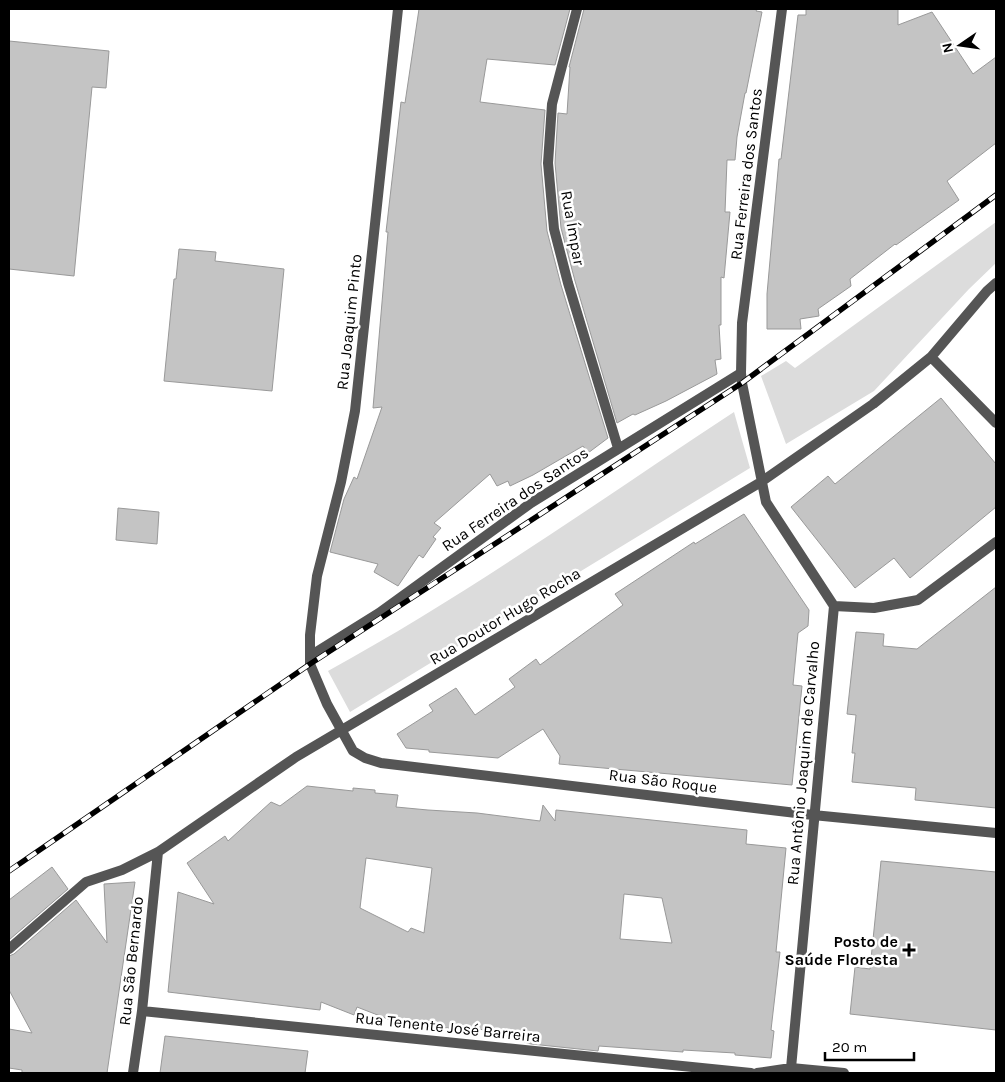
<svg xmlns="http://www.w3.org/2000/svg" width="1005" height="1082" font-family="Karla,sans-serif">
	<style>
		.green { fill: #dcdcdc }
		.building { fill: #c4c4c4; stroke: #999; fill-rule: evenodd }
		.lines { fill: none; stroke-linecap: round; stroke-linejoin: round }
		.street { stroke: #555; stroke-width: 10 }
		.rail-casing { stroke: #000; stroke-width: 5.5 }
		.rail { stroke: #fff; stroke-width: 4; stroke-dasharray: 11; stroke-linecap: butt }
		.poi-dot { fill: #000; stroke: #fff; stroke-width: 2 }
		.labels { text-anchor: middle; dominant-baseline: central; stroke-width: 5; stroke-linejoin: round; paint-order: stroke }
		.street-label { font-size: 16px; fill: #000; stroke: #fff }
		.poi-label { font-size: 16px; font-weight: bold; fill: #000; stroke: #fff; text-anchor: end }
	</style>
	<rect width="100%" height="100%" fill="#fff"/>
	<path class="green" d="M 996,222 L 996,263 L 969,289 L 874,391 L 786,444 L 761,376 L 786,361 L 795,368 Z
		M 734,412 L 750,468 L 350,712 L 328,671 C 469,594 600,500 734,412 Z"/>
	<path class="building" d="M 419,9 L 570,9 L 555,65 L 487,59 L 480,102 L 545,110 L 541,164 L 547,231 L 561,285 L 608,438 L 588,453 L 583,446 L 533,475 L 510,486 L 508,481 L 497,486 L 490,474 L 434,523 L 441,528 L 433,537 L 436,539 L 423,558 L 419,555 L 398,586 L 374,572 L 378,564 L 330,552 L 344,499 L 354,477 L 357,479 L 382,407 L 373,408 L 388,232 L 386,232 L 401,102 L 405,103 Z
		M 584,9 L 757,9 L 756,11 L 762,12 L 746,93 L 745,93 L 737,137 L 735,160 L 727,160 L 725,212 L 730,212 L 724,278 L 721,277 L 721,325 L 719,325 L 721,359 L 715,360 L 717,374 L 666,401 L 635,415 L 633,414 L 617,423 L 575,281 L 561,228 L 555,163 L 558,113 L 567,114 L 570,67 L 569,67 Z
		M 806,9 L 898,9 L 898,25 L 932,12 L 973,74 L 996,57 L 996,143 L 947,181 L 959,200 L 896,245 L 895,244 L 850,279 L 851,286 L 818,309 L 819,316 L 800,319 L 801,329 L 767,329 L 767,294 L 779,159 L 781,159 L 798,15 L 806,15 Z
		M 9,41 L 109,51 L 106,88 L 92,87 L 74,276 L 9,269 Z
		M 179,249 L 216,252 L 215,261 L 284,269 L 272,391 L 164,381 L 174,279 L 176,279 Z
		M 941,398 L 996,464 L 996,507 L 910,578 L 894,558 L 855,588 L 791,507 L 828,476 L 835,484 Z
		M 118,508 L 159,512 L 157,544 L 116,540 Z
		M 744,514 L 809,610 L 808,626 L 798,633 L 793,685 L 802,686 L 792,785 L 559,764 L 560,756 L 543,729 L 498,758 L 429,752 L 429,750 L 406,748 L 397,734 L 433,711 L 429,705 L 456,688 L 475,715 L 515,687 L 509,679 L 536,659 L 540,665 L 623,605 L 615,594 L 694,542 L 695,544 Z
		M 996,587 L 996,808 L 915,800 L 916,788 L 852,782 L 855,753 L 852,753 L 856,715 L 847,714 L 856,632 L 884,634 L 883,646 L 917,649 Z
		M 307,786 L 353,791 L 353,788 L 375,790 L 375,793 L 398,795 L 396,807 L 428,810 L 477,813 L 540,821 L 543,805 L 555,821 L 556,810 L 747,830 L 746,844 L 786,848 L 776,952 L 780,952 L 771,1030 L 774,1031 L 771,1058 L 735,1055 L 735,1053 L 683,1050 L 683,1052 L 599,1046 L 598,1051 L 531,1044 L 466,1025 L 463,1030 L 393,1021 L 357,1007 L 354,1015 L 321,1002 L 320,1010 L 168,992 L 178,892 L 214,904 L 187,863 L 225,836 L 228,841 L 271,802 L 280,806 ZM 366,858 L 432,868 L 424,933 L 411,928 L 408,932 L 360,908 ZM 624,894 L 662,898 L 672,943 L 620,939 Z
		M 881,861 L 996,872 L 996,1030 L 850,1014 L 855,967 L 870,969 Z
		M 52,867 L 68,889 L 9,940 L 9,900 Z
		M 135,882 L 107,1073 L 22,1073 L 22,1070 L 9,1068 L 9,1029 L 32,1033 L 9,990 L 9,956 L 14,954 L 76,900 L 107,943 L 104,884 Z
		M 165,1036 L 308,1051 L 305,1073 L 160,1073 Z"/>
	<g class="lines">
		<path class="street" d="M 398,9 L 355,411 L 341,482 L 317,576 L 310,635 L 310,664 L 327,704 L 353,751 L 365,758 L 381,763 L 813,815 L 996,833
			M 577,9 L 552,104 L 548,163 L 554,229 L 568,283 L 618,448
			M 782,9 L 742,323 L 741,373 L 742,383 L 766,502 L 834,606 L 791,1068
			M 931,357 L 996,423
			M 834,606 L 874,608 L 918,600 L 996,542
			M 310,656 L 379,613 L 531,503 L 741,373
			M 9,949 L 86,882 L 122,870 L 158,852 L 296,757 L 761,482 L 873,404 L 931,357 L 987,291 L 996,283
			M 142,1011 L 751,1073
			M 133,1073 L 142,1011 L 158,852
			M 757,1073 L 791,1068 L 844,1073"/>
		<defs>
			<path id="rail" d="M 9,871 L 310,664 L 742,383 L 996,195"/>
		</defs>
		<use href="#rail" class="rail-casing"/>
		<use href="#rail" class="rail"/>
	</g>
	<path class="poi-dot" d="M906.5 942.5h5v5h5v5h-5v5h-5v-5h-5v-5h5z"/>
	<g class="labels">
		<g class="street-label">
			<text transform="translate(746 174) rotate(-83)">Rua Ferreira dos Santos</text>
			<text transform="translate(573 228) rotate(80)">Rua Ímpar</text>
			<text transform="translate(349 322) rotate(-84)">Rua Joaquim Pinto</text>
			<text transform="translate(515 499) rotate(-34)">Rua Ferreira dos Santos</text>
			<text transform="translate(505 616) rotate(-31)">Rua Doutor Hugo Rocha</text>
			<text transform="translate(803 763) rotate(-85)">Rua Antônio Joaquim de Carvalho</text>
			<text transform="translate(663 781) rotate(7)">Rua São Roque</text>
			<text transform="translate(131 961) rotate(-84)">Rua São Bernardo</text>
			<text transform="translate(448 1027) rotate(6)">Rua Tenente José Barreira</text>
		</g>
		<g class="poi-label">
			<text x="898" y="941">Posto de<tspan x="898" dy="18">Saúde Floresta</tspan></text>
		</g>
	</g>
	<rect width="1005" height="1082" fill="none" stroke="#000000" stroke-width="20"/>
	<g transform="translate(960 45) rotate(257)" stroke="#ffffff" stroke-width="4" paint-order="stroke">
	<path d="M0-4L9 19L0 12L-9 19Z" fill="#000000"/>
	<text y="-8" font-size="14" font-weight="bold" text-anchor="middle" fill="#000000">N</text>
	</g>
	<path d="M825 1052v8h89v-8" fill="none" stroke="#000000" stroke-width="2.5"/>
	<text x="832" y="1052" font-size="15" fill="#000000" stroke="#ffffff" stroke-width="4" paint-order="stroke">20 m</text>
</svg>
